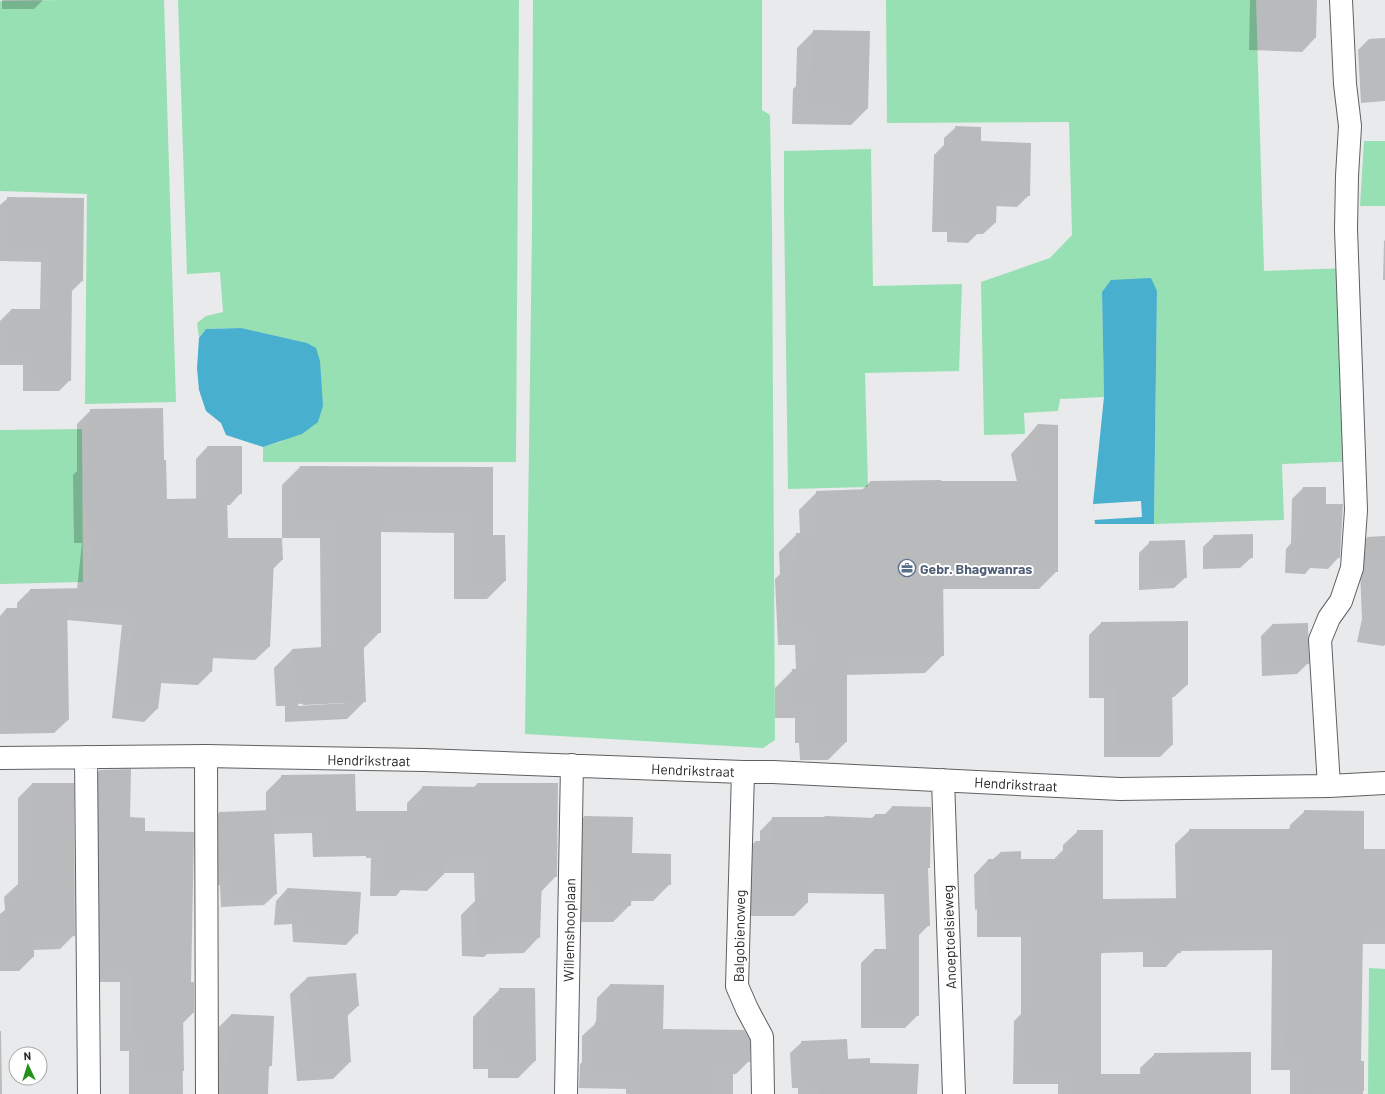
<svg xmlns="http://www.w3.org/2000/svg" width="1385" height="1094" font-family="Barlow,sans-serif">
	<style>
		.green { fill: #97e0b3 }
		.water { fill: #49afce }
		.pier { fill: #e8eaeb }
		.shadow { fill: #0003; fill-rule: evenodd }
		.building { fill: #b8babb }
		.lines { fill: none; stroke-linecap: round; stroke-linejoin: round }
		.minor-casing { stroke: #5f6062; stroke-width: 24 }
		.minor { stroke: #fff; stroke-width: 22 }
		.labels { text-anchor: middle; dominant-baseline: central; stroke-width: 4; stroke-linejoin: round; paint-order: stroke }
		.service-label { font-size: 14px; font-weight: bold; fill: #4e5e75; stroke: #fff; text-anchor: start }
		.street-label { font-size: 14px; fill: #252626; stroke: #fff }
	</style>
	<rect width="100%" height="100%" fill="#e8eaeb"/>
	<path class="green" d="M 62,0 L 164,0 L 176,402 L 85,404 L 87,194 L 0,191 L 0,1 Z
		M 178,0 L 519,0 L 516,462 L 263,462 L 263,447 L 283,441 L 257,333 L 241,328 L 206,329 L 199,338 L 197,323 L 206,316 L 223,312 L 220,272 L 187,274 Z
		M 533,0 L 762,0 L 762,110 L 770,115 L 772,226 L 775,740 L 763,748 L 525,734 L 532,231 Z
		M 886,0 L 1256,0 L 1264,271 L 1349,268 L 1363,461 L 1282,464 L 1284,520 L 1154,524 L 1157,291 L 1102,292 L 1104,397 L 1060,399 L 1058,411 L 1024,413 L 1025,434 L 984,435 L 981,282 L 1050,258 L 1072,235 L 1069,122 L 887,123 Z
		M 1364,141 L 1385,141 L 1385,206 L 1360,206 Z
		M 871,149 L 873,286 L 962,284 L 959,371 L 865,373 L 868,487 L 788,489 L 784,207 L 784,151 Z
		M 82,429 L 83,582 L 0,584 L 0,430 Z
		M 1369,968 L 1385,969 L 1385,1094 L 1368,1094 Z"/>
	<path class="water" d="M 1151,278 L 1157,291 L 1154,524 L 1095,524 L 1093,504 L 1104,397 L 1102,292 L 1111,280 Z
		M 241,328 L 307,343 L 316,348 L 320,361 L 323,406 L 318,422 L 302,434 L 263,447 L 226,435 L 221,423 L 206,411 L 199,390 L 197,368 L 199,338 L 206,329 Z"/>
	<path class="pier" d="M 1141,501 L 1142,517 L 1094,520 L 1093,504 Z"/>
	<path class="shadow" d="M 2,0 L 43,0 L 34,9 L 2,9 Z
		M 1250,0 L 1316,0 L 1315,38 L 1302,52 L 1249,50 Z
		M 814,31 L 867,109 L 851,125 L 792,124 L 793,89 L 796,86 L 797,48 Z
		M 1385,38 L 1385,101 L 1361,103 L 1358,50 L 1369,39 Z
		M 956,127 L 980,142 L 1029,195 L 1017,207 L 995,206 L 995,223 L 983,234 L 977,234 L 968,243 L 947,242 L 947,232 L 932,232 L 934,155 L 944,145 L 944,138 Z
		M 8,198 L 82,281 L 71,292 L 70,380 L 59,391 L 23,391 L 23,365 L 0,365 L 0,321 L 11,310 L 40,310 L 41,262 L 0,261 L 0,205 Z
		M 1385,240 L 1385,280 L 1383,280 L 1384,241 Z
		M 91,410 L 163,461 L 166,500 L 196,500 L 196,459 L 207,447 L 241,493 L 230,505 L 226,505 L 227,539 L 282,560 L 273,569 L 269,647 L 255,660 L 212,658 L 211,672 L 198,685 L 160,683 L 157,709 L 144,722 L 112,718 L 122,625 L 67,620 L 68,720 L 54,733 L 0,734 L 0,616 L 6,609 L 17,609 L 17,603 L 30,590 L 77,589 L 82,543 L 74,543 L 73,475 L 77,471 L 77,424 Z
		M 1038,425 L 1057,571 L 1039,589 L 942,589 L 943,655 L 925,673 L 846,675 L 846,742 L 828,760 L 800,760 L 799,743 L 795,743 L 795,718 L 775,718 L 775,688 L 793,670 L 796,670 L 795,645 L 778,645 L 775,579 L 780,574 L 779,552 L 797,534 L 800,534 L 799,510 L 817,492 L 862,490 L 870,482 L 1017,482 L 1011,454 Z
		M 300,467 L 492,468 L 492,536 L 505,581 L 487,599 L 454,599 L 454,533 L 380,532 L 380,632 L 362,650 L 365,701 L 347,719 L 285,722 L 285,706 L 276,706 L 274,668 L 292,650 L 321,648 L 320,538 L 282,538 L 282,485 ZM 347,701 L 347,703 L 298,706 L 298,704 Z
		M 1303,488 L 1325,505 L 1339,557 L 1328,569 L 1310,568 L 1305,574 L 1285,573 L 1286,549 L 1291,543 L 1292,499 Z
		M 1214,536 L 1252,557 L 1240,568 L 1203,569 L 1203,547 Z
		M 1385,537 L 1385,645 L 1383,646 L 1357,642 L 1362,619 L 1360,570 L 1354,550 L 1367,538 Z
		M 1150,542 L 1186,577 L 1174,588 L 1139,590 L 1139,553 Z
		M 1101,623 L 1187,685 L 1174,697 L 1172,697 L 1172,745 L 1160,757 L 1104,757 L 1104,698 L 1089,698 L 1089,635 Z
		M 1272,625 L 1308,663 L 1297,674 L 1262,676 L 1261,636 Z
		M 99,771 L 129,818 L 144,832 L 190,983 L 193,1013 L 182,1024 L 183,1094 L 129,1094 L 129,1051 L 120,1051 L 120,982 L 92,982 L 87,782 Z
		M 282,776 L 355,812 L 407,812 L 407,803 L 423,787 L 473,788 L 477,784 L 556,876 L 540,893 L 539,937 L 524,953 L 487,954 L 484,957 L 462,956 L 461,915 L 475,901 L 474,873 L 443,873 L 443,875 L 427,891 L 401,890 L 396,896 L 370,896 L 371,858 L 366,858 L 366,856 L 313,857 L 312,833 L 273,834 L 276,894 L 264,905 L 221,907 L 220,885 L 208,885 L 208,825 L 219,813 L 266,811 L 266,792 Z
		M 32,784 L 74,935 L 60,949 L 33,950 L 33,957 L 19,971 L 0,971 L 0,914 L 5,910 L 4,897 L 18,884 L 18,798 Z
		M 892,807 L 929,867 L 927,870 L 929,925 L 918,936 L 918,1015 L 905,1028 L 861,1028 L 861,963 L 874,950 L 886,950 L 884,894 L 807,893 L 807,903 L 794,916 L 743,916 L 742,855 L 755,842 L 760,842 L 760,831 L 773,818 L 872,818 L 875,815 L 884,815 Z
		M 1305,811 L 1363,850 L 1385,850 L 1385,944 L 1362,944 L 1360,1062 L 1363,1062 L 1363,1094 L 1290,1094 L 1290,1070 L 1271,1070 L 1272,950 L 1180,951 L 1166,967 L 1143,967 L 1143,952 L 1102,953 L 1100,956 L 1100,1075 L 1140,1075 L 1140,1068 L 1155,1054 L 1250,1094 L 1058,1094 L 1058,1084 L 1013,1084 L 1014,1021 L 1021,1014 L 1021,937 L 977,937 L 977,909 L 975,910 L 974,875 L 988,860 L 992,860 L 1000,853 L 1020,860 L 1055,860 L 1055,858 L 1063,850 L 1063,845 L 1078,831 L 1102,900 L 1176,899 L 1175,844 L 1190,830 L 1288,830 L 1290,827 L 1290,825 Z
		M 584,817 L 670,884 L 653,901 L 630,901 L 630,905 L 613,922 L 580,922 L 567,834 Z
		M 287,889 L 357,933 L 346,945 L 293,942 L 292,924 L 274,925 L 276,901 Z
		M 307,978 L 358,1006 L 346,1017 L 350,1062 L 333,1079 L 297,1081 L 290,994 Z
		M 610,985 L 663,985 L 662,1030 L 749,1061 L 736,1074 L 733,1074 L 733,1094 L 626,1094 L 626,1089 L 579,1088 L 580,1064 L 582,1062 L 582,1036 L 596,1023 L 597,998 Z
		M 500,989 L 535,1061 L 518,1078 L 488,1078 L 488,1069 L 473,1069 L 473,1017 Z
		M 231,1015 L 271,1065 L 268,1069 L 267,1094 L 214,1094 L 217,1078 L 219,1027 Z
		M 0,1031 L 1,1031 L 2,1094 L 0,1094 Z
		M 802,1042 L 847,1060 L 869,1064 L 918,1065 L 916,1094 L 798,1094 L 798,1088 L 792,1088 L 790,1053 Z"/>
	<path class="building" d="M 1263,0 L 1317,0 L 1316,38 L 1262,37 Z
		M 813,30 L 870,31 L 868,109 L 809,107 L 810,71 L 812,71 Z
		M 955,126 L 981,127 L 981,141 L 1031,143 L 1030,196 L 997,195 L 996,223 L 981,222 L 981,232 L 958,231 L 958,221 L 943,221 L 945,143 L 955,143 Z
		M 7,197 L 84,198 L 83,281 L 72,281 L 71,381 L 34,381 L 34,354 L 10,354 L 11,309 L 50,309 L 51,251 L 7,250 Z
		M 163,408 L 164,460 L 166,460 L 167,499 L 227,498 L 228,538 L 282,538 L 283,560 L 274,560 L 270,647 L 214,644 L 212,672 L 163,669 L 158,709 L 125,705 L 135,612 L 67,605 L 69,720 L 8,721 L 6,608 L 30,608 L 30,589 L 89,588 L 95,530 L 87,530 L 86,461 L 90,461 L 90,409 Z
		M 1038,424 L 1058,425 L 1058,572 L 943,572 L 944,656 L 847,658 L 847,742 L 817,743 L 817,726 L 813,726 L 813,700 L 792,701 L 792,669 L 813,668 L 813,627 L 796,628 L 793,560 L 797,560 L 796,533 L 818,533 L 816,491 L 870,489 L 870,481 L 941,480 L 941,481 L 1038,481 L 1029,435 Z
		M 207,446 L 242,446 L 242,494 L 207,495 Z
		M 300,466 L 493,467 L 493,535 L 505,535 L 506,581 L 471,582 L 471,515 L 381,515 L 381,633 L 363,633 L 366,702 L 303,705 L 302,689 L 294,689 L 292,649 L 338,646 L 338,520 L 299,520 Z
		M 1303,487 L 1326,487 L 1326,504 L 1343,504 L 1340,558 L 1317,557 L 1317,563 L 1296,562 L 1297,537 L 1302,537 Z
		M 1253,534 L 1253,558 L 1214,558 L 1213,535 Z
		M 1385,536 L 1385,558 L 1365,558 L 1367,537 Z
		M 1185,540 L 1187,578 L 1150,579 L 1149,541 Z
		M 1188,621 L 1188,685 L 1172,685 L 1173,745 L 1116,745 L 1116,686 L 1101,686 L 1101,622 Z
		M 1308,623 L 1309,664 L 1273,665 L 1272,624 Z
		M 131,769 L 130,817 L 145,818 L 145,831 L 194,832 L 191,982 L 194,982 L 194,1013 L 183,1013 L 184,1071 L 141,1071 L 141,1039 L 132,1039 L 132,971 L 104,971 L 103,935 L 100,935 L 99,770 Z
		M 355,774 L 356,811 L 422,811 L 422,786 L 477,787 L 477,783 L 558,783 L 557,877 L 542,877 L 540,938 L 501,938 L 501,941 L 477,940 L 476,898 L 490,898 L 490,857 L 444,858 L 444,875 L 413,875 L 412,880 L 386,881 L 387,843 L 382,843 L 382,841 L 328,842 L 328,818 L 282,819 L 281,775 Z
		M 32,783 L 74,783 L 75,936 L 34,937 L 34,957 L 8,957 L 6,907 L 18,906 L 18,883 L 31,882 Z
		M 892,806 L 931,807 L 930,868 L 928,868 L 930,926 L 919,926 L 919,1016 L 874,1016 L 874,949 L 899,949 L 897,882 L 808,880 L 808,903 L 755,904 L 755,841 L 773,841 L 772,817 L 824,817 L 825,816 L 875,818 L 875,814 L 891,814 Z
		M 273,810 L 277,894 L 232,896 L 231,874 L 219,874 L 219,812 Z
		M 1304,810 L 1364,811 L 1364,849 L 1385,849 L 1385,930 L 1363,930 L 1361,1061 L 1364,1061 L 1364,1091 L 1304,1092 L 1304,1056 L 1285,1056 L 1286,936 L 1181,937 L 1181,953 L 1157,954 L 1157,938 L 1104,940 L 1104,953 L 1101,953 L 1101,1074 L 1154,1074 L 1154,1053 L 1251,1052 L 1251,1094 L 1072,1094 L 1072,1070 L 1027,1070 L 1028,1006 L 1035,1005 L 1035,923 L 991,923 L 991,896 L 988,896 L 988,859 L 1000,859 L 1000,852 L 1021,851 L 1021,859 L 1070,859 L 1069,842 L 1077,842 L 1077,830 L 1103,830 L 1103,899 L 1190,898 L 1189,829 L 1291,829 L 1291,826 L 1304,826 Z
		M 584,816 L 633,817 L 632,853 L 671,854 L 671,885 L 632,884 L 631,906 L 597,905 L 597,884 L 584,884 L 584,876 L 582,876 Z
		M 287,888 L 361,892 L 358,934 L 304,931 L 303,914 L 285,914 Z
		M 356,973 L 359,1006 L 347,1007 L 351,1062 L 313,1065 L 307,977 Z
		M 610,984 L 664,985 L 663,1029 L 744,1030 L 750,1040 L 750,1062 L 711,1061 L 710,1094 L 638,1094 L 638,1076 L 592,1075 L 592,1050 L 595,1050 L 595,1022 L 609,1022 Z
		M 499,988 L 535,988 L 536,1061 L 505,1062 L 505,1052 L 489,1052 L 489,999 L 500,1000 Z
		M 231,1014 L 274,1016 L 272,1066 L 269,1066 L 268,1094 L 225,1094 L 226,1068 L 228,1068 Z
		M 847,1039 L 848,1059 L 870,1058 L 870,1063 L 919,1064 L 917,1094 L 883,1093 L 820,1094 L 820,1088 L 809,1088 L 809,1077 L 802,1077 L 801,1041 Z"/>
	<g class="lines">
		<defs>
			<path id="minor" d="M 206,756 L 207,1094
				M 86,757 L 89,1094
				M 0,758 L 206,756 L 424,760 L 743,772 L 773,772 L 1120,789 L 1329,786 L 1385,783
				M 743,772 L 737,986 L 747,1009 L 762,1037 L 763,1094
				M 943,780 L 954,1094
				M 1329,786 L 1320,640 L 1329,618 L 1341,601 L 1352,568 L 1356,510 L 1346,229 L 1347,176 L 1350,126 L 1345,84 L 1341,0
				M 566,1094 L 572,765"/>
		</defs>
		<use href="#minor" class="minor-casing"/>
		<use href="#minor" class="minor"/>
	</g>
	<defs>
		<symbol id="office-ring" viewBox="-11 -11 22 22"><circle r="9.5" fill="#fff" stroke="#5c6f8a" stroke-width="1.5"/><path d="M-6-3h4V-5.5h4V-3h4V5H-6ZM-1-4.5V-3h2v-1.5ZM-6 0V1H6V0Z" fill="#5c6f8a"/></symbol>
	</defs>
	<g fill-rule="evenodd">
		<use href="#office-ring" x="897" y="558" width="20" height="20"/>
	</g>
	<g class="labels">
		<g class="service-label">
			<text x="920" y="568">Gebr. Bhagwanras</text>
		</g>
		<g class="street-label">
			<text transform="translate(369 760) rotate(1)">Hendrikstraat</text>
			<text transform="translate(693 770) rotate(2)">Hendrikstraat</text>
			<text transform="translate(1016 784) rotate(3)">Hendrikstraat</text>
			<text transform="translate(569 930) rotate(-89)">Willemshooplaan</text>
			<text transform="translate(739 936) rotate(-89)">Balgobienoweg</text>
			<text transform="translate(949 937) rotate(-92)">Anoeptoelsieweg</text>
		</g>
	</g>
	<g transform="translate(28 1066) rotate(356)"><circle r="19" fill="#ffffff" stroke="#a8a8a8"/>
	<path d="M0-3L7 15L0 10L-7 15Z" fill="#249118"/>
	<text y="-6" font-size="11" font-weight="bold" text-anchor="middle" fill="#252626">N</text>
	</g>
</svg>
